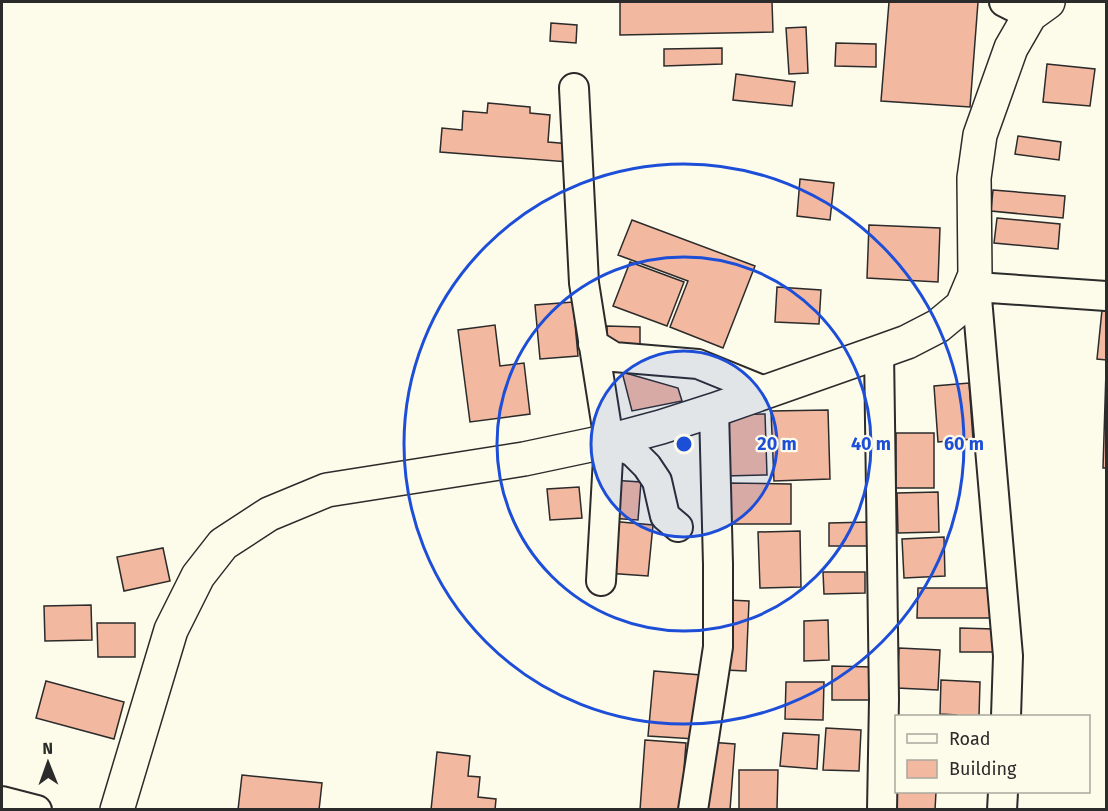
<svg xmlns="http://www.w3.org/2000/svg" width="1108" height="811" font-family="'Fira Sans',sans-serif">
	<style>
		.building { fill: #f2b8a0; stroke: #2b2b2b; stroke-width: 1.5 }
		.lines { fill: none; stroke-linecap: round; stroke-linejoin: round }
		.minor-casing { stroke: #2b2b2b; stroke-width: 32 }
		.tertiary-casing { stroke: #2b2b2b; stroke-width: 36 }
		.minor { stroke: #fdfbea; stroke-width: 28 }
		.tertiary { stroke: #fdfbea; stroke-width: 33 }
		.ring { fill: none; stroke: #1d4ed8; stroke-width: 3 }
		.centre { fill: #1d4ed8; stroke: #fdfbea; stroke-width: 3 }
		.ring-label { font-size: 18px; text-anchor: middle; font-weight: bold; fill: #1d4ed8; stroke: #fdfbea; stroke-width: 4.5; stroke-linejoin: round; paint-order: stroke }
	</style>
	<rect width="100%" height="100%" fill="#fdfbea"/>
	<path class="building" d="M 620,2 L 772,2 L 773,32 L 620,35 Z
		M 889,2 L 978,2 L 970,107 L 881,101 Z
		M 551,23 L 577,25 L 576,43 L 550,41 Z
		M 806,27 L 808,73 L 789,74 L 786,28 Z
		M 836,43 L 876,44 L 876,67 L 835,66 Z
		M 722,48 L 722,64 L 664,66 L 664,49 Z
		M 1047,64 L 1095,69 L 1090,106 L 1043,102 Z
		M 736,74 L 795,82 L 792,106 L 733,100 Z
		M 488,103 L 530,107 L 530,113 L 550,115 L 548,142 L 571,144 L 569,162 L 440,152 L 442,128 L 462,130 L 463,111 L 487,113 Z
		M 1018,136 L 1061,142 L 1059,160 L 1015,154 Z
		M 800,179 L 834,183 L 830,220 L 797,216 Z
		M 993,190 L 1065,196 L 1063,218 L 991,211 Z
		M 997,218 L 1060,224 L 1058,249 L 994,243 Z
		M 632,220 L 755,266 L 723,348 L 670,327 L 688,281 L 618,255 Z
		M 869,225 L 940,228 L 938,282 L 867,278 Z
		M 630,262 L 684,282 L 667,326 L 613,306 Z
		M 777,287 L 821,290 L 819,324 L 775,322 Z
		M 573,302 L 578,356 L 540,359 L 535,305 Z
		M 1102,310 L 1106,311 L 1106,360 L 1097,359 Z
		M 495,325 L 500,366 L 524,363 L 530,414 L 470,422 L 458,330 Z
		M 607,326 L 640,327 L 640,345 L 607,344 Z
		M 1106,371 L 1106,468 L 1103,468 Z
		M 622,372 L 678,388 L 682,401 L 632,411 Z
		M 969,383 L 973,439 L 938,442 L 934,386 Z
		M 828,410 L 830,479 L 774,481 L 771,411 Z
		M 765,414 L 767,475 L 725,476 L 724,415 Z
		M 896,433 L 934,433 L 934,488 L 896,488 Z
		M 611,480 L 641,482 L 638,520 L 609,518 Z
		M 727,483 L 791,484 L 791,524 L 727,524 Z
		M 579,487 L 582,518 L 550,520 L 547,489 Z
		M 938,492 L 939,532 L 898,533 L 897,493 Z
		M 610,521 L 653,525 L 648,576 L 606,573 Z
		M 870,522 L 870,546 L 829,546 L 829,523 Z
		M 800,531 L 801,587 L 760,588 L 758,532 Z
		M 944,537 L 945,576 L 904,578 L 902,539 Z
		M 163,548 L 170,581 L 124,591 L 117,557 Z
		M 823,572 L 865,572 L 865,593 L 824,594 Z
		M 918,588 L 991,588 L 991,618 L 917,618 Z
		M 728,600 L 749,601 L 746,671 L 725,670 Z
		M 91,605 L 92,640 L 45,641 L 44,606 Z
		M 828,620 L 829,660 L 804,661 L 804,621 Z
		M 97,623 L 135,623 L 135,657 L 98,657 Z
		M 960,628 L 994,629 L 993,652 L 960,652 Z
		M 899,648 L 940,650 L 938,690 L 897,688 Z
		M 832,666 L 872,667 L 872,700 L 832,700 Z
		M 654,671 L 701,675 L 695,739 L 648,736 Z
		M 941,680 L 980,682 L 979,716 L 955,716 L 956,715 L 940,714 Z
		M 46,681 L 124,702 L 114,739 L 36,718 Z
		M 786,682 L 824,682 L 823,720 L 785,719 Z
		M 826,728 L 861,730 L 859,771 L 823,770 Z
		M 783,733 L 819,735 L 817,769 L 780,766 Z
		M 645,740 L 686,743 L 681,810 L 640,810 Z
		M 709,742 L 735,744 L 730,810 L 704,810 Z
		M 437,752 L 470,756 L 468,776 L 480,777 L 478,797 L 496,799 L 495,810 L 431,810 Z
		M 739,770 L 778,770 L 777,809 L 739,809 Z
		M 242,775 L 322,783 L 319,810 L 238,810 Z
		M 896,792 L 936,792 L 935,810 L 890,810 Z"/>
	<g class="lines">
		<defs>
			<path id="minor" d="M 1004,2 L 1030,15
				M 574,88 L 584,283 L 609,441 L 601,581
				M 975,275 L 1008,656 L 1006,716
				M 976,287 L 1106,296
				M 593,344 L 614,357 L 698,364 L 767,392
				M 879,352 L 884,699 L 882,810
				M 609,441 L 633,452 L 647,466 L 657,481 L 665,516 L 678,527
				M 2,801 L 37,810
				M 693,810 L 718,647 L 718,564 L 714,410
				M 1002,810 L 1003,792"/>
			<path id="tertiary" d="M 117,810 L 171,630 L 198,576 L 223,544 L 269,514 L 327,490 L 524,459 L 609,441 L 661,427 L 714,410 L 879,352 L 907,342 L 938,326 L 962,306 L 975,275 L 974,178 L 980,135 L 1011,48 L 1030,15 L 1048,2"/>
		</defs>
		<use href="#minor" class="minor-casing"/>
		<use href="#tertiary" class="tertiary-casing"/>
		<use href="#minor" class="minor"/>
		<use href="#tertiary" class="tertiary"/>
	</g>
	<circle cx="684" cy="444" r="93" fill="#1d4ed8" fill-opacity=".12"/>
	<g class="ring">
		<circle cx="684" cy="444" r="93"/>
		<circle cx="684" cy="444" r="187"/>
		<circle cx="684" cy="444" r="280"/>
	</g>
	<circle cx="684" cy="444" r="9" class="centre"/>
	<g class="ring-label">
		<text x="777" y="450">20 m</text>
		<text x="871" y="450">40 m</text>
		<text x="964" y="450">60 m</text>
	</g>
	<rect width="1108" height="811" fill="none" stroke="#2b2b2b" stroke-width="6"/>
	<rect x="895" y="715" width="195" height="78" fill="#fdfbea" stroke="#a9a89e" stroke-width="1.5"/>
	<rect x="907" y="734" width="30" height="9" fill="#fdfbea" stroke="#a9a89e" stroke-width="1.5"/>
	<text x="949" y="745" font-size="18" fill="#2b2b2b">Road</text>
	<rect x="907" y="760" width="30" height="18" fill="#f2b8a0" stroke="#a9a89e" stroke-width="1.5"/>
	<text x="949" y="775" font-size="18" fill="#2b2b2b">Building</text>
	<g transform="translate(48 763) rotate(359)" stroke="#fdfbea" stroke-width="4.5" paint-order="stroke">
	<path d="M0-4.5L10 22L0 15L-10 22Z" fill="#2b2b2b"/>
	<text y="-9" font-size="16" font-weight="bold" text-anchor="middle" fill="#2b2b2b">N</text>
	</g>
</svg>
